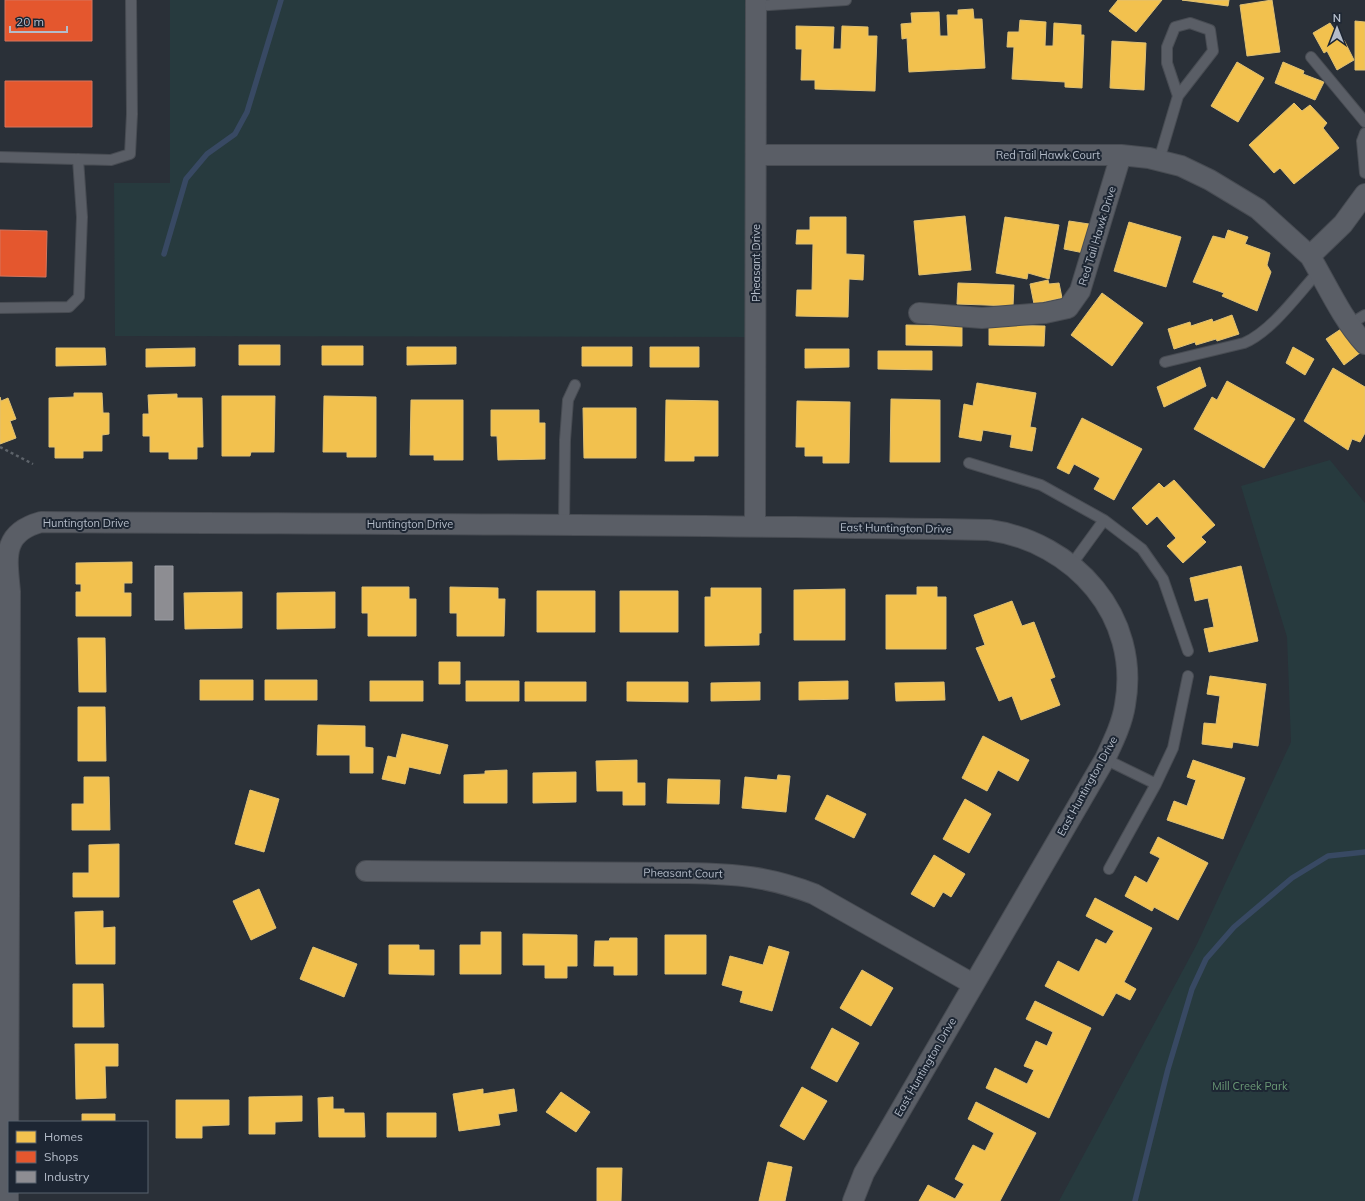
<svg xmlns="http://www.w3.org/2000/svg" width="1365" height="1201" font-family="Mulish,sans-serif">
	<style>
		.green { fill: #273a3e }
		.homes { fill: #f2c14e; stroke: #dfc073 }
		.shops { fill: #e4572e; stroke: #d6755c }
		.industry { fill: #8d8d92; stroke: #999ba2 }
		.lines { fill: none; stroke-linecap: round; stroke-linejoin: round }
		.stream { stroke: #384963; stroke-width: 5.5 }
		.service-casing { stroke: #484c53; stroke-width: 12 }
		.minor-casing { stroke: #484c53; stroke-width: 22 }
		.path { stroke: #5d636a; stroke-width: 2.5; stroke-dasharray: 3 3; stroke-linecap: butt }
		.service { stroke: #5a5e66; stroke-width: 10 }
		.minor { stroke: #5a5e66; stroke-width: 20 }
		.labels { text-anchor: middle; dominant-baseline: central; stroke-width: 4; stroke-linejoin: round; paint-order: stroke }
		.street-label { font-size: 11px; fill: #b4bcc9; stroke: #1d2633 }
		.park-label { font-size: 11px; fill: #6b9a76; stroke: #1d2633 }
	</style>
	<rect width="100%" height="100%" fill="#2a3038"/>
	<path class="green" d="M 170,0 L 756,0 L 756,337 L 115,336 L 114,183 L 170,183 Z
		M 1330,460 L 1365,503 L 1365,1201 L 1059,1201 L 1197,944 L 1291,742 L 1287,637 L 1241,486 Z"/>
	<path class="homes" d="M 1118,0 L 1162,0 L 1136,32 L 1109,11 Z
		M 1182,0 L 1229,0 L 1228,6 Z
		M 1272,0 L 1280,52 L 1247,56 L 1240,5 Z
		M 973,9 L 974,19 L 982,19 L 985,68 L 909,72 L 907,38 L 902,39 L 901,24 L 912,23 L 911,13 L 939,12 L 940,36 L 948,36 L 947,15 L 958,15 L 958,10 Z
		M 1020,20 L 1046,22 L 1045,46 L 1053,46 L 1054,23 L 1081,25 L 1081,35 L 1084,35 L 1082,88 L 1065,87 L 1065,82 L 1012,79 L 1014,47 L 1007,47 L 1008,32 L 1019,32 Z
		M 1355,21 L 1365,22 L 1365,70 L 1355,70 Z
		M 1330,23 L 1342,41 L 1344,40 L 1354,60 L 1337,70 L 1327,51 L 1324,53 L 1313,33 Z
		M 796,26 L 834,27 L 833,49 L 841,49 L 842,26 L 868,27 L 868,36 L 877,36 L 875,91 L 815,89 L 815,80 L 801,80 L 802,49 L 796,49 Z
		M 1112,41 L 1146,43 L 1144,90 L 1110,88 Z
		M 1237,62 L 1264,78 L 1238,122 L 1211,106 Z
		M 1283,62 L 1304,71 L 1303,74 L 1324,82 L 1315,100 L 1275,83 Z
		M 1294,103 L 1302,111 L 1310,105 L 1327,123 L 1323,128 L 1339,148 L 1294,184 L 1280,168 L 1274,173 L 1249,145 Z
		M 965,216 L 971,270 L 919,275 L 914,221 Z
		M 810,217 L 846,217 L 846,254 L 864,255 L 863,280 L 849,279 L 848,317 L 796,316 L 797,290 L 812,290 L 813,244 L 796,244 L 797,230 L 810,230 Z
		M 1005,217 L 1059,225 L 1049,279 L 1028,273 L 1027,279 L 996,273 Z
		M 1069,221 L 1089,224 L 1084,253 L 1064,249 Z
		M 1129,222 L 1181,237 L 1166,287 L 1114,271 Z
		M 1228,230 L 1248,237 L 1245,244 L 1270,253 L 1267,265 L 1271,272 L 1257,311 L 1222,296 L 1224,293 L 1193,282 L 1213,236 L 1225,239 Z
		M 1048,280 L 1049,284 L 1059,283 L 1062,298 L 1034,304 L 1030,284 Z
		M 958,283 L 1014,285 L 1013,306 L 957,304 Z
		M 1102,293 L 1143,323 L 1112,366 L 1071,335 Z
		M 1232,315 L 1239,334 L 1217,341 L 1216,339 L 1196,345 L 1195,342 L 1174,349 L 1168,329 L 1190,322 L 1191,326 L 1212,319 L 1213,322 Z
		M 906,325 L 962,326 L 962,346 L 906,345 Z
		M 989,325 L 1045,326 L 1044,346 L 989,345 Z
		M 1341,329 L 1361,352 L 1344,365 L 1326,339 Z
		M 239,345 L 280,345 L 280,365 L 239,365 Z
		M 322,346 L 363,346 L 363,365 L 322,365 Z
		M 407,347 L 456,347 L 456,364 L 407,365 Z
		M 582,347 L 632,347 L 632,366 L 582,366 Z
		M 650,347 L 699,347 L 699,367 L 650,367 Z
		M 1293,347 L 1314,359 L 1305,375 L 1286,363 Z
		M 56,348 L 105,348 L 106,365 L 56,366 Z
		M 195,348 L 195,366 L 146,367 L 146,349 Z
		M 805,349 L 849,349 L 849,367 L 805,368 Z
		M 878,351 L 932,351 L 932,370 L 878,369 Z
		M 1200,367 L 1206,386 L 1164,407 L 1157,387 Z
		M 1333,368 L 1365,387 L 1365,433 L 1360,442 L 1352,439 L 1348,450 L 1304,421 Z
		M 1227,381 L 1295,419 L 1264,468 L 1194,429 L 1212,397 L 1217,400 Z
		M 977,383 L 1036,393 L 1030,427 L 1036,428 L 1032,451 L 1010,447 L 1012,435 L 983,430 L 981,441 L 959,437 L 964,404 L 973,406 Z
		M 74,393 L 102,393 L 103,413 L 109,413 L 109,434 L 102,435 L 102,451 L 83,451 L 83,458 L 55,458 L 55,447 L 49,447 L 49,398 L 74,397 Z
		M 177,394 L 177,398 L 202,398 L 203,447 L 197,447 L 197,459 L 169,459 L 169,452 L 150,452 L 150,436 L 143,436 L 143,414 L 149,414 L 148,395 Z
		M 222,396 L 275,396 L 274,452 L 251,452 L 250,456 L 222,456 Z
		M 324,396 L 376,397 L 376,457 L 347,457 L 347,452 L 323,452 Z
		M 0,397 L 1,401 L 8,398 L 16,419 L 10,421 L 16,438 L 0,444 Z
		M 891,399 L 940,400 L 940,462 L 890,462 Z
		M 411,400 L 463,400 L 463,460 L 434,460 L 434,455 L 410,455 Z
		M 666,400 L 718,401 L 718,456 L 694,456 L 694,461 L 665,461 Z
		M 797,401 L 850,402 L 849,463 L 823,463 L 823,456 L 805,456 L 805,447 L 796,447 Z
		M 583,408 L 636,408 L 636,458 L 584,458 Z
		M 491,410 L 539,410 L 539,423 L 545,423 L 545,459 L 498,460 L 497,436 L 491,436 Z
		M 1082,418 L 1142,449 L 1114,500 L 1094,489 L 1100,478 L 1074,464 L 1069,474 L 1057,468 Z
		M 1174,480 L 1215,525 L 1201,537 L 1206,542 L 1183,563 L 1167,546 L 1176,538 L 1157,516 L 1147,525 L 1132,508 L 1159,483 L 1164,488 Z
		M 132,562 L 132,583 L 124,583 L 124,593 L 131,593 L 131,616 L 76,616 L 76,592 L 81,592 L 81,584 L 76,584 L 76,563 Z
		M 1241,566 L 1258,641 L 1209,652 L 1204,629 L 1214,627 L 1208,598 L 1195,601 L 1190,578 Z
		M 362,587 L 409,587 L 409,599 L 416,599 L 416,636 L 368,636 L 368,613 L 362,613 Z
		M 450,587 L 498,588 L 498,599 L 505,599 L 504,636 L 457,636 L 457,613 L 450,613 Z
		M 917,587 L 937,587 L 937,597 L 946,597 L 946,649 L 886,649 L 886,595 L 917,595 Z
		M 711,588 L 761,588 L 761,633 L 759,633 L 759,645 L 705,646 L 705,597 L 711,597 Z
		M 845,589 L 845,640 L 794,640 L 794,590 Z
		M 537,591 L 595,591 L 595,632 L 537,632 Z
		M 620,591 L 678,591 L 678,632 L 620,632 Z
		M 242,592 L 242,628 L 185,629 L 184,593 Z
		M 335,592 L 335,628 L 277,629 L 277,593 Z
		M 1012,601 L 1022,626 L 1034,622 L 1055,677 L 1050,679 L 1060,705 L 1021,720 L 1012,696 L 999,701 L 976,648 L 985,645 L 974,615 Z
		M 78,638 L 105,638 L 106,692 L 79,692 Z
		M 439,662 L 460,662 L 460,684 L 439,684 Z
		M 1210,676 L 1266,684 L 1258,746 L 1233,742 L 1232,748 L 1202,744 L 1204,723 L 1216,724 L 1220,696 L 1207,694 Z
		M 200,680 L 253,680 L 253,700 L 200,700 Z
		M 265,680 L 317,680 L 317,700 L 265,700 Z
		M 370,681 L 423,681 L 423,701 L 370,701 Z
		M 466,681 L 519,681 L 519,701 L 466,701 Z
		M 848,681 L 848,699 L 799,700 L 799,682 Z
		M 525,682 L 586,682 L 586,701 L 525,701 Z
		M 627,682 L 688,682 L 688,702 L 627,701 Z
		M 760,682 L 760,700 L 711,701 L 711,683 Z
		M 944,682 L 945,700 L 896,701 L 895,683 Z
		M 78,707 L 105,707 L 106,761 L 78,761 Z
		M 318,725 L 365,726 L 365,747 L 373,748 L 373,773 L 350,773 L 350,755 L 317,755 Z
		M 402,734 L 448,745 L 440,774 L 409,767 L 405,784 L 382,779 L 388,756 L 396,758 Z
		M 983,736 L 1029,760 L 1018,781 L 998,770 L 987,791 L 962,778 Z
		M 637,760 L 637,783 L 645,783 L 645,805 L 623,805 L 623,791 L 597,791 L 596,761 Z
		M 1193,760 L 1245,778 L 1223,839 L 1167,820 L 1174,801 L 1187,806 L 1196,780 L 1187,777 Z
		M 507,770 L 507,803 L 464,803 L 464,775 L 485,774 L 485,771 Z
		M 576,772 L 576,802 L 533,803 L 533,773 Z
		M 778,775 L 790,776 L 786,812 L 742,808 L 745,777 L 777,780 Z
		M 84,777 L 109,777 L 110,830 L 72,830 L 72,804 L 84,804 Z
		M 668,779 L 720,780 L 719,804 L 667,803 Z
		M 250,790 L 279,799 L 264,852 L 235,844 Z
		M 827,795 L 866,814 L 854,838 L 815,819 Z
		M 965,799 L 991,814 L 969,853 L 943,839 Z
		M 1158,837 L 1208,863 L 1178,920 L 1154,907 L 1152,911 L 1125,896 L 1135,876 L 1147,883 L 1160,858 L 1150,853 Z
		M 119,844 L 119,897 L 73,897 L 73,873 L 89,873 L 89,845 Z
		M 934,855 L 965,874 L 951,897 L 943,892 L 934,907 L 911,894 Z
		M 259,889 L 276,928 L 251,940 L 233,901 Z
		M 1095,898 L 1152,928 L 1124,982 L 1136,989 L 1130,1000 L 1116,993 L 1103,1016 L 1045,986 L 1058,961 L 1079,972 L 1096,939 L 1106,944 L 1114,931 L 1086,916 Z
		M 103,911 L 103,928 L 115,927 L 115,964 L 76,964 L 75,912 Z
		M 481,932 L 501,932 L 501,974 L 460,974 L 460,945 L 481,945 Z
		M 523,934 L 577,935 L 577,966 L 567,966 L 567,978 L 545,978 L 545,965 L 523,965 Z
		M 665,935 L 706,935 L 706,974 L 665,974 Z
		M 610,938 L 637,938 L 637,975 L 614,975 L 614,966 L 594,966 L 595,941 L 609,941 Z
		M 389,945 L 419,945 L 419,950 L 434,950 L 434,975 L 389,974 Z
		M 769,946 L 789,952 L 772,1011 L 740,1002 L 743,991 L 722,985 L 730,956 L 763,965 Z
		M 313,947 L 357,964 L 344,997 L 300,979 Z
		M 862,970 L 893,988 L 871,1026 L 840,1008 Z
		M 73,984 L 103,984 L 104,1027 L 73,1027 Z
		M 1035,1001 L 1091,1028 L 1049,1118 L 986,1088 L 995,1068 L 1027,1084 L 1034,1070 L 1024,1066 L 1036,1041 L 1047,1046 L 1053,1032 L 1026,1019 Z
		M 832,1028 L 859,1043 L 837,1082 L 811,1068 Z
		M 75,1044 L 118,1044 L 118,1066 L 105,1066 L 106,1098 L 76,1099 Z
		M 802,1087 L 827,1101 L 804,1140 L 780,1126 Z
		M 483,1089 L 483,1094 L 514,1089 L 517,1111 L 498,1114 L 500,1125 L 459,1131 L 453,1094 Z
		M 561,1092 L 590,1112 L 576,1132 L 546,1112 Z
		M 302,1096 L 302,1121 L 275,1122 L 275,1134 L 249,1134 L 249,1097 Z
		M 333,1097 L 333,1109 L 344,1109 L 344,1113 L 364,1113 L 365,1137 L 319,1137 L 318,1098 Z
		M 176,1100 L 229,1100 L 229,1125 L 202,1126 L 202,1138 L 176,1138 Z
		M 976,1102 L 1036,1133 L 1000,1201 L 919,1201 L 928,1185 L 955,1199 L 964,1184 L 955,1179 L 973,1145 L 985,1151 L 994,1133 L 968,1119 Z
		M 387,1113 L 436,1113 L 436,1137 L 387,1137 Z
		M 82,1114 L 115,1114 L 115,1122 L 82,1122 Z
		M 768,1162 L 792,1167 L 785,1201 L 759,1201 Z
		M 597,1168 L 622,1168 L 621,1201 L 597,1201 Z"/>
	<path class="shops" d="M 5,0 L 92,0 L 92,41 L 5,41 Z
		M 5,81 L 92,81 L 92,127 L 5,127 Z
		M 0,230 L 47,231 L 46,277 L 0,276 Z"/>
	<path class="industry" d="M 155,566 L 173,566 L 173,620 L 155,620 Z"/>
	<g class="lines">
		<path class="stream" d="M 164,254 L 186,179 L 207,154 L 235,134 L 247,112 L 281,0
			M 1135,1201 L 1168,1069 L 1192,989 L 1206,959 L 1234,927 L 1292,878 L 1328,856 L 1365,852"/>
		<defs>
			<path id="service" d="M 756,6 L 846,0
				M 1311,57 L 1365,122
				M 1365,133 L 1362,141 L 1365,173
				M 0,157 L 111,160 L 130,154 L 132,114 L 131,0
				M 1159,160 L 1178,96 L 1213,51 L 1210,30 L 1190,23 L 1175,27 L 1167,47 L 1167,63 L 1178,96
				M 0,308 L 69,307 L 79,297 L 82,217 L 78,159
				M 1350,324 L 1365,315
				M 1165,362 L 1244,343 C 1272,331 1298,294 1319,271
				M 969,463 L 1041,485 L 1104,520 L 1142,549 L 1163,579 L 1188,651
				M 564,525 L 565,440 L 568,400 L 575,385
				M 1072,564 L 1104,520
				M 1105,759 L 1156,784
				M 1109,869 L 1156,784 L 1173,748 L 1188,676"/>
			<path id="minor" d="M 756,155 L 1121,155 L 1149,158 L 1181,166 L 1210,180 L 1258,209 L 1310,256
				M 1365,194 L 1343,224 L 1310,256 C 1327,285 1342,319 1365,344
				M 919,313 L 982,318 L 1045,313 L 1068,308 L 1080,291 L 1121,155
				M 755,526 L 756,0
				M 366,871 L 687,873 C 736,874 767,876 814,894 L 973,984
				M 8,1201 L 10,592 C 7,558 1,533 41,522 C 357,524 673,524 989,530 C 1074,542 1141,616 1125,705 C 1122,724 1113,742 1105,759 L 864,1173 L 853,1201"/>
		</defs>
		<use href="#service" class="service-casing"/>
		<use href="#minor" class="minor-casing"/>
		<path class="path" d="M 0,447 L 33,464"/>
		<use href="#service" class="service"/>
		<use href="#minor" class="minor"/>
	</g>
	<g class="labels">
		<g class="street-label">
			<text x="1048" y="155">Red Tail Hawk Court</text>
			<text transform="translate(1097 236) rotate(-73)">Red Tail Hawk Drive</text>
			<text transform="translate(756 263) rotate(-90)">Pheasant Drive</text>
			<text x="86" y="523">Huntington Drive</text>
			<text x="410" y="524">Huntington Drive</text>
			<text transform="translate(896 528) rotate(1)">East Huntington Drive</text>
			<text transform="translate(1087 786) rotate(-61)">East Huntington Drive</text>
			<text transform="translate(683 873) rotate(1)">Pheasant Court</text>
			<text transform="translate(925 1067) rotate(-60)">East Huntington Drive</text>
		</g>
		<g class="park-label">
			<text x="1250" y="1086">Mill Creek Park</text>
		</g>
	</g>
	<rect x="8" y="1121" width="140" height="72" fill="#1d2633" stroke="#59626f"/>
	<rect x="16" y="1131" width="20" height="12" fill="#f2c14e" stroke="#59626f"/>
	<text x="44" y="1141" font-size="12" fill="#b4bcc9">Homes</text>
	<rect x="16" y="1151" width="20" height="12" fill="#e4572e" stroke="#59626f"/>
	<text x="44" y="1161" font-size="12" fill="#b4bcc9">Shops</text>
	<rect x="16" y="1171" width="20" height="12" fill="#8d8d92" stroke="#59626f"/>
	<text x="44" y="1181" font-size="12" fill="#b4bcc9">Industry</text>
	<g transform="translate(1337 28)" stroke="#1d2633" stroke-width="3" paint-order="stroke">
	<path d="M0-3L7 15L0 10L-7 15Z" fill="#b4bcc9"/>
	<text y="-6" font-size="11" font-weight="bold" text-anchor="middle" fill="#b4bcc9">N</text>
	</g>
	<path d="M10 26v6h57v-6" fill="none" stroke="#b4bcc9" stroke-width="2"/>
	<text x="16" y="26" font-size="12" fill="#b4bcc9" stroke="#1d2633" stroke-width="3" paint-order="stroke">20 m</text>
</svg>
